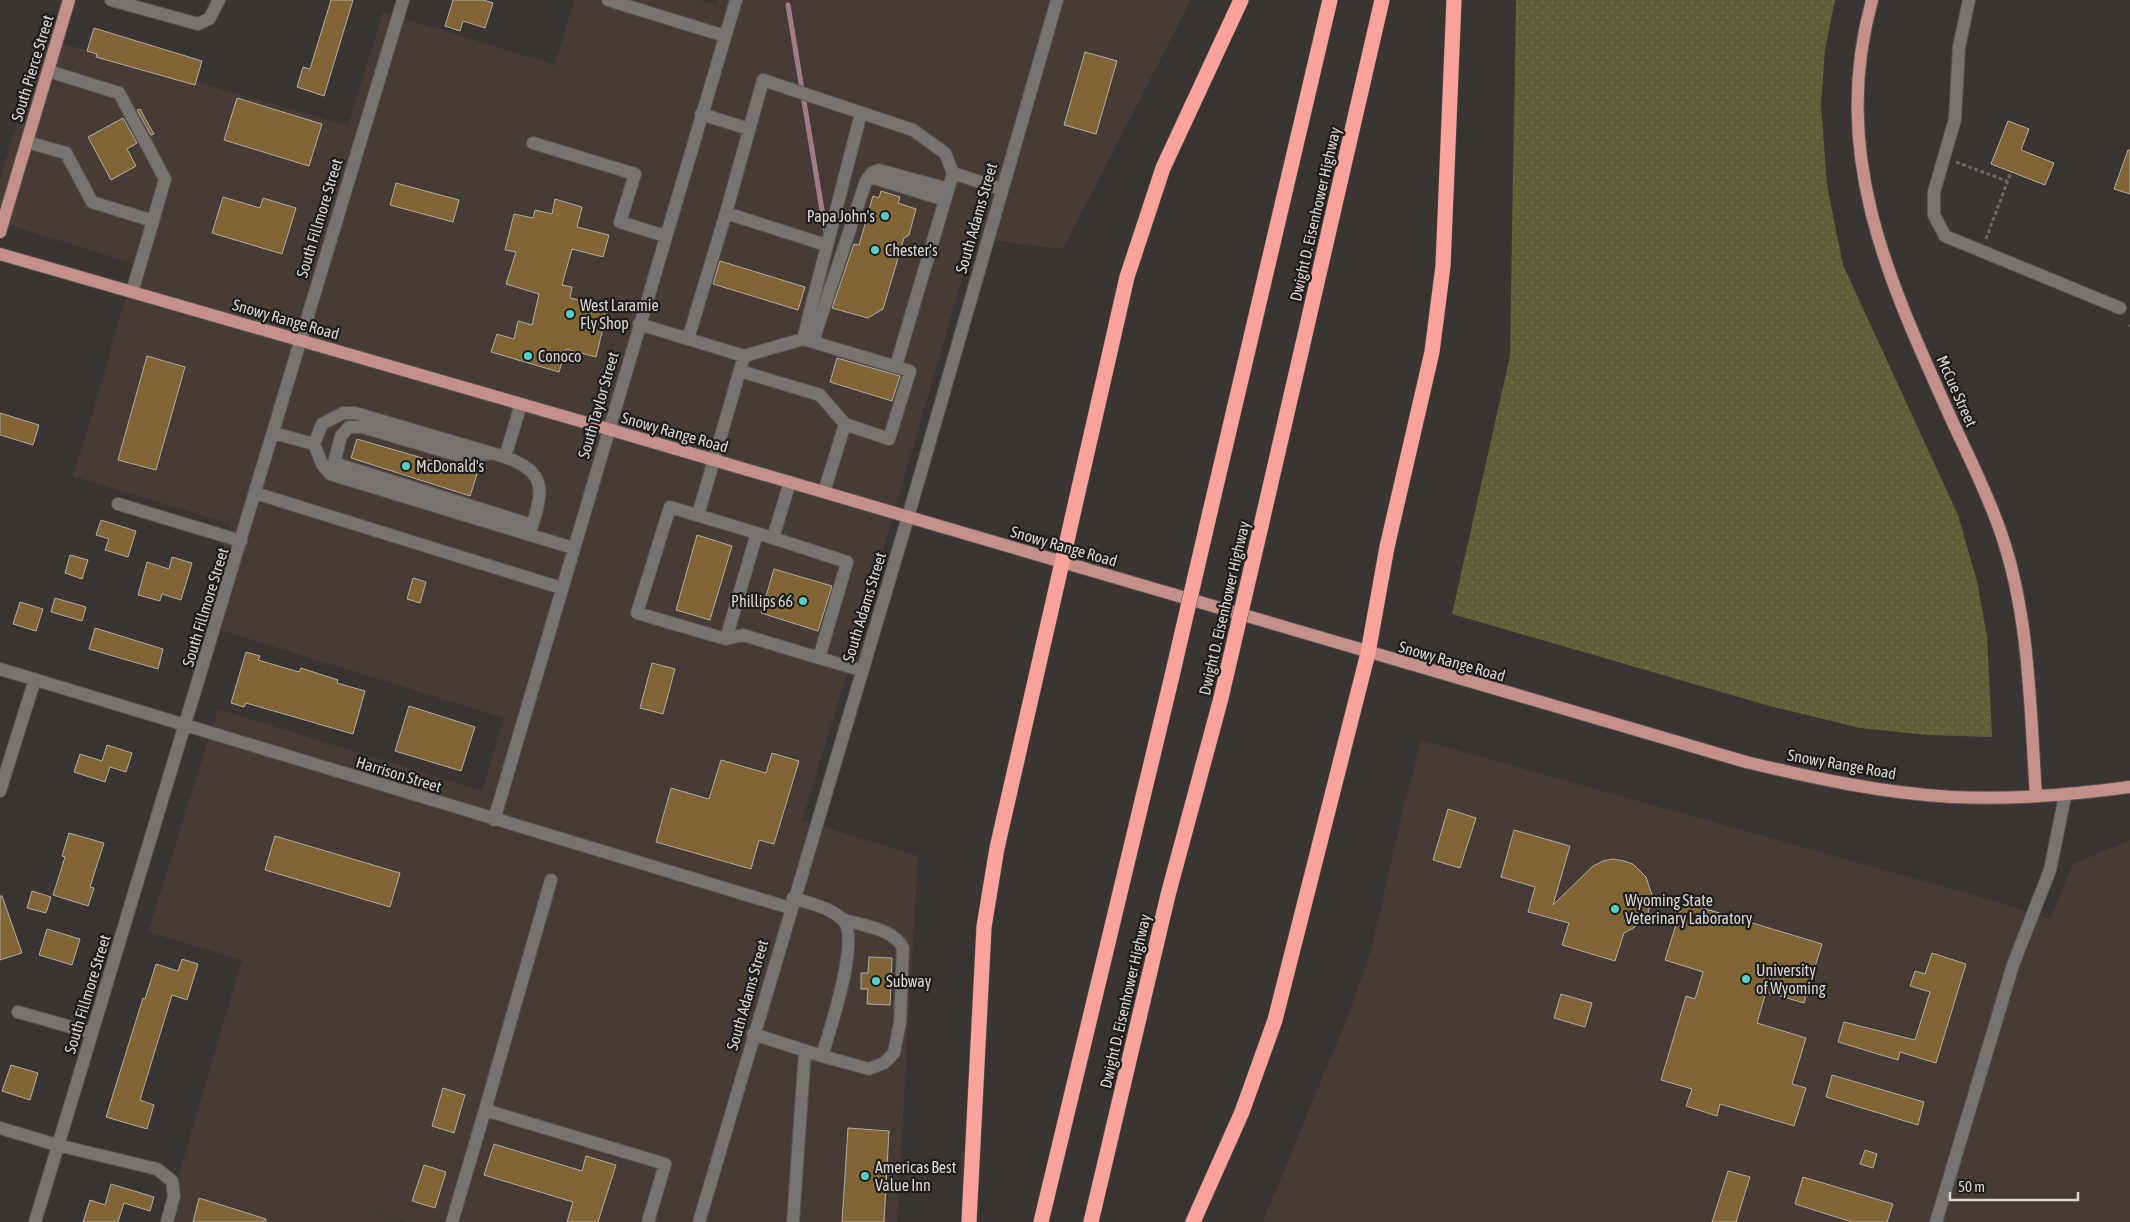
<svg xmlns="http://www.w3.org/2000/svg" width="2130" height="1222" font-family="'Asap Condensed',sans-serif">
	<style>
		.built { fill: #473c35 }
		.grass { fill: url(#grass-dots) }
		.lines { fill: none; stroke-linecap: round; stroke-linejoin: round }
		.stream { stroke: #a17b88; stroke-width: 5 }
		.building { fill: #816535; stroke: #b0ada7 }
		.minor-casing { stroke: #585452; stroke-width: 14 }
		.major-casing { stroke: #585452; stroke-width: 14 }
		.highway-casing { stroke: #585452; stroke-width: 16 }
		.path { stroke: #6a6663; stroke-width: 3; stroke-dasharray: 4 2.5; stroke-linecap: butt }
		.minor { stroke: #797370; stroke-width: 12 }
		.major { stroke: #c6908a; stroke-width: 12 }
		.highway { stroke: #faa39c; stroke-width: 15 }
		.highway-bridge-casing { stroke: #585452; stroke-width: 16; stroke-linecap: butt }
		.highway-bridge { stroke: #faa39c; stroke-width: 15 }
		.poi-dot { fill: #54cdc8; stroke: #1f1d1b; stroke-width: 2 }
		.labels { text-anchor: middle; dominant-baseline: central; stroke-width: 4.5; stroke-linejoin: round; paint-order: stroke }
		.street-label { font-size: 16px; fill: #d9d6d4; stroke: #1f1d1b }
		.poi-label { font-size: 16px; fill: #d9d6d4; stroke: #1f1d1b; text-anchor: start }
	</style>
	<defs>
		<pattern id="grass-dots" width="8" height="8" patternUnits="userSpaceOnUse" patternTransform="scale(1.25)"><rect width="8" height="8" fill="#5e5e37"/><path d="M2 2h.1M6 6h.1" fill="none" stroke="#747453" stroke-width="1.8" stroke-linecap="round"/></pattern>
	</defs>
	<rect width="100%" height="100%" fill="#3a3532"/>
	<path class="built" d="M 574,0 L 700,0 L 716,5 L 718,0 L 1191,0 L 1063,249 L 974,238 L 844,684 L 802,820 L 918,856 L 897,1222 L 405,1222 L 368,1211 L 402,1222 L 165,1222 L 242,960 L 148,932 L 218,709 L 482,791 L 504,718 L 201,624 L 230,524 L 73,476 L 96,402 L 135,264 L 0,222 L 0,179 L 44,38 L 348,126 L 383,12 L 555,65 Z
		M 1421,740 L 1991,900 L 2050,919 L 2073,864 L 2130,840 L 2130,1222 L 1263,1222 L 1350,1011 L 1372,947 L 1403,809 Z"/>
	<path class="grass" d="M 1516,0 L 1835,0 L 1825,49 L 1821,105 L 1827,185 L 1843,265 L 1958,515 L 1977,581 L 1987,636 L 1992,737 L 1927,735 L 1860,728 L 1766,705 L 1452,614 L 1510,356 Z"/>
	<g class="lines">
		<path class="stream" d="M 788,5 L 826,234"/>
	</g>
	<path class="building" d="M 331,0 L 353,0 L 324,96 L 297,87 L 303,67 L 310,69 Z
		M 453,0 L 483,0 L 493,3 L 485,28 L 463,21 L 460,31 L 445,26 Z
		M 94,28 L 202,61 L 195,85 L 96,57 L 97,54 L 87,51 Z
		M 1085,52 L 1117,61 L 1096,134 L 1064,125 Z
		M 237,98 L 322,124 L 309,166 L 224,140 Z
		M 140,109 L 154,134 L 151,135 L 137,110 Z
		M 123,118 L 137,143 L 127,149 L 136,166 L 111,180 L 88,137 Z
		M 2008,121 L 2029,129 L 2021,150 L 2054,163 L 2045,185 L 1991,164 Z
		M 2128,150 L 2130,150 L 2130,194 L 2114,189 Z
		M 396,183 L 459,200 L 453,222 L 390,205 Z
		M 881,191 L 900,197 L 898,203 L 916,209 L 909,235 L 904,238 L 883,309 L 868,318 L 832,308 L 854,244 L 859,245 L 873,196 L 879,198 Z
		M 223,197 L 260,208 L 263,198 L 296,208 L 282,254 L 212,233 Z
		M 555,199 L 582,207 L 577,227 L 609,235 L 603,257 L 572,249 L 562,285 L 572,287 L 570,298 L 608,307 L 596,357 L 566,349 L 559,372 L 491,352 L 497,334 L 514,339 L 518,321 L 532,325 L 539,294 L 506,284 L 516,252 L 505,250 L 514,214 L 533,218 L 535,210 L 552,214 Z
		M 720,261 L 805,287 L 798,310 L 713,284 Z
		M 147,356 L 185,367 L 156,470 L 118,460 Z
		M 837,358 L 900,376 L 892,401 L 830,382 Z
		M 0,413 L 39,425 L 33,445 L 0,435 Z
		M 357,439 L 477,474 L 470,496 L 351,458 Z
		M 101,520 L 136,531 L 128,557 L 105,550 L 109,539 L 96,535 Z
		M 697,535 L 732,546 L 710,620 L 676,610 Z
		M 70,555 L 88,560 L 82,579 L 65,573 Z
		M 172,557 L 192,563 L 181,600 L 162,594 L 160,601 L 138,595 L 147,562 L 169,569 Z
		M 774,569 L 832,586 L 818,631 L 761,613 Z
		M 413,578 L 426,582 L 420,603 L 407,599 Z
		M 55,598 L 86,607 L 82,621 L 51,612 Z
		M 20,602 L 43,609 L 36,631 L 13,624 Z
		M 95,628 L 163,649 L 158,669 L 89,649 Z
		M 246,652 L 260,656 L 258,660 L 299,672 L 301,668 L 338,680 L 337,683 L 365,691 L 353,734 L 246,703 L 244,707 L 231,703 Z
		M 652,663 L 675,669 L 663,714 L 640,708 Z
		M 409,706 L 475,727 L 461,771 L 395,751 Z
		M 107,745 L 132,753 L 126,772 L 110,767 L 105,782 L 74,772 L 80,754 L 102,761 Z
		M 772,753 L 799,761 L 774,844 L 759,840 L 751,869 L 656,842 L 671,788 L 709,799 L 721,760 L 766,773 Z
		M 1448,809 L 1476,818 L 1460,868 L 1433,860 Z
		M 1514,830 L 1570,846 L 1553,905 L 1593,866 L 1603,861 L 1613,859 L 1624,861 L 1633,864 L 1646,877 L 1652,895 L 1648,913 L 1635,927 L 1624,933 L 1615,961 L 1562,945 L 1569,923 L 1528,912 L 1535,887 L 1501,877 Z
		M 69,833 L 104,843 L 90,887 L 94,888 L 88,906 L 53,895 L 65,857 L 62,856 Z
		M 275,836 L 400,873 L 390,907 L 265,870 Z
		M 32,891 L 51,897 L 46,913 L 27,908 Z
		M 0,896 L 2,896 L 22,953 L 0,960 Z
		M 1683,902 L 1822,944 L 1804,1003 L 1766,992 L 1757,1023 L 1806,1038 L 1792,1084 L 1806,1088 L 1794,1126 L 1720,1104 L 1717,1116 L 1686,1106 L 1692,1089 L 1661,1080 L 1686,996 L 1695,999 L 1703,972 L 1665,960 Z
		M 47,929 L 80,939 L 72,965 L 39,955 Z
		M 1932,953 L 1966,964 L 1936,1063 L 1900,1052 L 1898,1060 L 1838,1042 L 1844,1022 L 1915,1040 L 1930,992 L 1910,986 L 1915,971 L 1925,974 Z
		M 869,957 L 892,958 L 890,1005 L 867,1004 L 868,989 L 861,989 L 861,973 L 868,973 Z
		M 182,959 L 198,964 L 187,1000 L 172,995 L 140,1100 L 154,1105 L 147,1129 L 106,1117 L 143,998 L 145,999 L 156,964 L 178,971 Z
		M 1561,994 L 1592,1003 L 1585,1027 L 1554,1018 Z
		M 11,1065 L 38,1073 L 30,1100 L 2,1091 Z
		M 1832,1075 L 1924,1102 L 1918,1125 L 1826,1097 Z
		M 443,1088 L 465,1095 L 454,1133 L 432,1126 Z
		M 848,1128 L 889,1131 L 884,1222 L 842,1222 Z
		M 494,1144 L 582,1171 L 586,1156 L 616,1165 L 598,1222 L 567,1222 L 573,1202 L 484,1175 Z
		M 1865,1150 L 1877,1154 L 1873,1168 L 1860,1164 Z
		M 424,1165 L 446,1172 L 435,1208 L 412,1201 Z
		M 1728,1171 L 1750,1177 L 1736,1222 L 1712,1222 Z
		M 1803,1177 L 1893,1204 L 1887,1222 L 1852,1222 L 1795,1204 Z
		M 111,1184 L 154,1197 L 150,1211 L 124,1203 L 118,1222 L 83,1222 L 90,1200 L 105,1205 Z
		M 199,1198 L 266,1219 L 266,1222 L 193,1222 Z"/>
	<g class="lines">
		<defs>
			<path id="minor" d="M 111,0 L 198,24 L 209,19 L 219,0
				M 608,0 L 725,36
				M 1969,0 L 1959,47 L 1955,119 L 1934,192 L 1934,215 L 1945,236 L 2120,308
				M 48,71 L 119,93 L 165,179 L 153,221
				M 701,114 L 749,129
				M 27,142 L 66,153 L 92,202 L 153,221 L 132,292
				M 533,143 L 635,174 L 620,222 L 665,236
				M 953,173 L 1001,189
				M 866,181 L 872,173 L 879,170 L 948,189
				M 726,213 L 763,80 L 913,130 L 945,153 L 953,173 L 896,366
				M 639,324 L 744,356 L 698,515
				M 688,339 L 726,213 L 826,245
				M 803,339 L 861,113
				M 813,341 L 866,181 L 874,178 L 945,200
				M 740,371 L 820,395 L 845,424 L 889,439 L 910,371 L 803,339 L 744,356
				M 273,433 L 314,444 L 322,464 L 330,474 L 573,548
				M 314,444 L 322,424 L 343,413 L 355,413 L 505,457 L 521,404
				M 492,453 L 464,457 L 362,427 L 349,427 L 341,436 L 334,463 L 532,525
				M 505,457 C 549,473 543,492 530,532
				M 790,482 L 773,538 L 847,562 L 819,658 L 861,670
				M 824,492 L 845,424
				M 255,493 L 561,588
				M 118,504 L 241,541
				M 773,538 L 670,507 L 637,613 L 726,639 L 743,635 L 819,658
				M 726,639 L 757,533
				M 0,669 L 790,908
				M 0,791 L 35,679
				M 494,820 L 736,0
				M 18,1012 L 92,1033
				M 753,1034 L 822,1056 C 829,1032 862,936 842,919 C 829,907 809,903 793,898
				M 822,1056 L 869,1069 L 884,1063 L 894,1053 L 900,1022 L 903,948 C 894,929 862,925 844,920
				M 485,1110 L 551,880
				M 0,1128 L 57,1145 L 157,1169 L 172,1181 L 174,1196 L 167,1222
				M 35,1222 L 403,0
				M 452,1222 L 485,1110 L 665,1164 L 648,1222
				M 699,1222 L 908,517 L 1057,0
				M 793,1222 L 805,1051
				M 1936,1222 L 2013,965 L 2050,870 L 2065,796"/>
			<path id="major" d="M 1872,0 C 1829,157 1890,283 1953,423 C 1970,459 1988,495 2001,533 C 2030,617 2030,709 2036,796
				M 0,232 L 69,0
				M 0,254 L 608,429 L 1746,762 C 1813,778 1882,793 1952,797 C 2012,800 2071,795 2130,787"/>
			<path id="highway" d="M 1210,512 L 1330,0
				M 1261,526 L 1382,0
				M 969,1222 L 984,927 L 997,848 L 1127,277 L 1163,168 L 1241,0
				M 1041,1222 L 1172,676
				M 1091,1222 L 1168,895 L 1221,698
				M 1193,1222 L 1242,1112 L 1275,1020 L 1368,653 L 1387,547 L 1432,352 L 1443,266 L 1454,0"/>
		</defs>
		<use href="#minor" class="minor-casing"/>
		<use href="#major" class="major-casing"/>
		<use href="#highway" class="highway-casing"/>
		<path class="path" d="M 1956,162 L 2007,181
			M 1986,239 L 2011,172
			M 2129,325 L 2130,326"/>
		<use href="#minor" class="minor"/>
		<use href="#major" class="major"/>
		<use href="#highway" class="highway"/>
		<defs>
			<path id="highway-bridge" d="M 1172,676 L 1210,512
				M 1221,698 L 1261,526"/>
		</defs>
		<use href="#highway-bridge" class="highway-bridge-casing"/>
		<use href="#highway-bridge" class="highway-bridge"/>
	</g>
	<g class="poi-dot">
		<circle cx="885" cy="216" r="5"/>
		<circle cx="875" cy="250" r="5"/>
		<circle cx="570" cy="314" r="5"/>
		<circle cx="528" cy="356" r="5"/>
		<circle cx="406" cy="466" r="5"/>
		<circle cx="803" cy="601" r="5"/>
		<circle cx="1615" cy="909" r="5"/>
		<circle cx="1746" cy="979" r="5"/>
		<circle cx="876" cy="981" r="5"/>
		<circle cx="865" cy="1176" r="5"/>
	</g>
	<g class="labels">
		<g class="street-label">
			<text transform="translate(32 68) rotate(-73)">South Pierce Street</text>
			<text transform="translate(1315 214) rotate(-77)">Dwight D. Eisenhower Highway</text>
			<text transform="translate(319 218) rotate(-73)">South Fillmore Street</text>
			<text transform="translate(976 218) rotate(-74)">South Adams Street</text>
			<text transform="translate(286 319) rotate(16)">Snowy Range Road</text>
			<text transform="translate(1957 391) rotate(66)">McCue Street</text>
			<text transform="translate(598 405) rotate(-74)">South Taylor Street</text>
			<text transform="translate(675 432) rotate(16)">Snowy Range Road</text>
			<text transform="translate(1064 546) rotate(16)">Snowy Range Road</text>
			<text transform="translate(205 607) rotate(-73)">South Fillmore Street</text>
			<text transform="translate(864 607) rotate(-73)">South Adams Street</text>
			<text transform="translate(1224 608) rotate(-77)">Dwight D. Eisenhower Highway</text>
			<text transform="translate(1452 661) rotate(16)">Snowy Range Road</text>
			<text transform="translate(1842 764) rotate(10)">Snowy Range Road</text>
			<text transform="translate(399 774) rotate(17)">Harrison Street</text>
			<text transform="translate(87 994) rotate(-73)">South Fillmore Street</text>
			<text transform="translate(747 995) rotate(-74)">South Adams Street</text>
			<text transform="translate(1125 1001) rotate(-77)">Dwight D. Eisenhower Highway</text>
		</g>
		<g class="poi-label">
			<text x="875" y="216" text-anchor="end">Papa John's</text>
			<text x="885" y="250">Chester's</text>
			<text x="580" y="305">West Laramie<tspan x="580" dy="18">Fly Shop</tspan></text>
			<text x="538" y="356">Conoco</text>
			<text x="416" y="466">McDonald's</text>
			<text x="793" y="601" text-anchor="end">Phillips 66</text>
			<text x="1625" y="900">Wyoming State<tspan x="1625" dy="18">Veterinary Laboratory</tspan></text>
			<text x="1756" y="970">University<tspan x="1756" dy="18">of Wyoming</tspan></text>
			<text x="886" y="981">Subway</text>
			<text x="875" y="1167">Americas Best<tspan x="875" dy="18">Value Inn</tspan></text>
		</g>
	</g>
	<path d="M1950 1192v8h128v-8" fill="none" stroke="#d9d6d4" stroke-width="2.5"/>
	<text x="1958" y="1192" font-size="15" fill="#d9d6d4" stroke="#1f1d1b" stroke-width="4" paint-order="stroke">50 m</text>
</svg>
